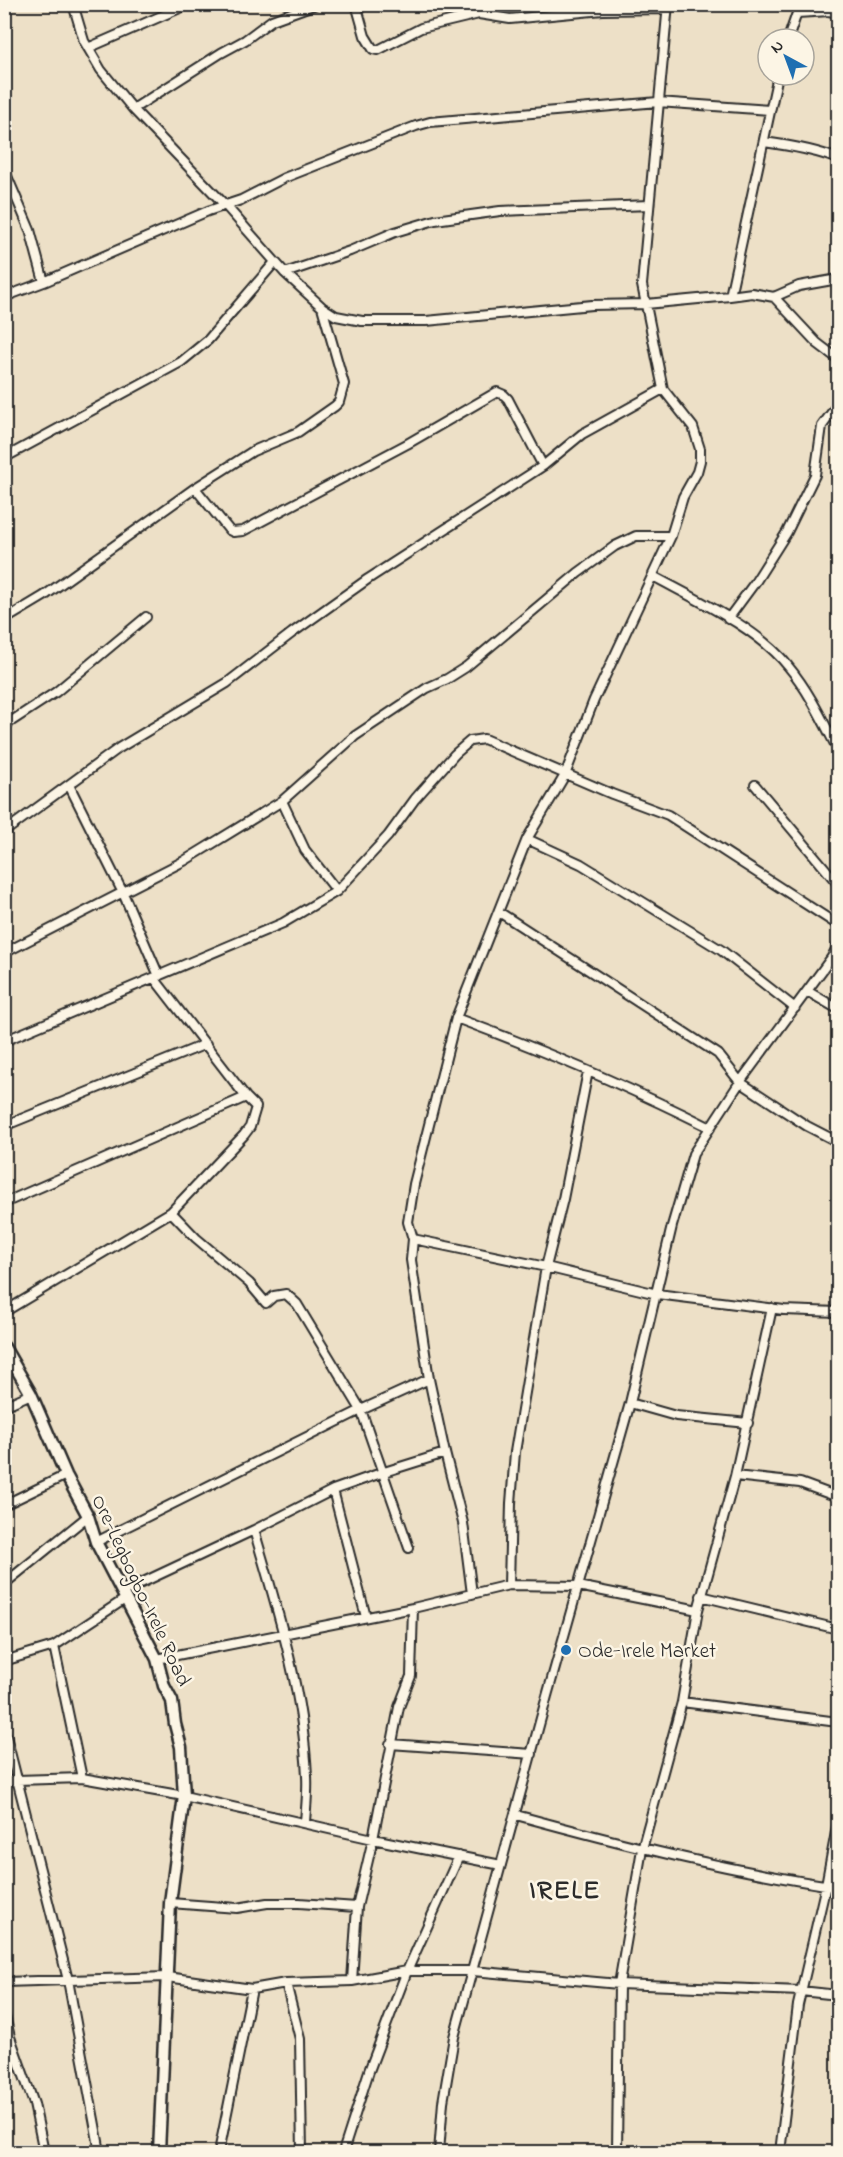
<svg xmlns="http://www.w3.org/2000/svg" width="843" height="2157" font-family="'Indie Flower',sans-serif">
<style>
.lines{fill:none;stroke-linecap:round;stroke-linejoin:round}
.street-casing{stroke:#2b2b2b;stroke-width:12}
.secondary-casing{stroke:#2b2b2b;stroke-width:15}
.street{stroke:#fcf5e5;stroke-width:8}
.secondary{stroke:#fcf5e5;stroke-width:10}
.poi-dot{fill:#1f6fb2;stroke:#fcf5e5;stroke-width:2}
.labels{text-anchor:middle;stroke-width:5;stroke-linejoin:round;paint-order:stroke}
.street-label{font-size:21px;fill:#2b2b2b;stroke:#fcf5e5}
.poi-label{font-size:21px;fill:#2b2b2b;stroke:#fcf5e5;text-anchor:start}
.district-label{font-size:27px;font-weight:bold;letter-spacing:1.5px;fill:#2b2b2b;stroke:#fcf5e5}
</style>
<rect width="100%" height="100%" fill="#ede0c7"/>
<filter id="ink" filterUnits="userSpaceOnUse"><feTurbulence type="fractalNoise" baseFrequency=".0167" numOctaves="2"/><feDisplacementMap in="SourceGraphic" scale="12" xChannelSelector="R" yChannelSelector="G"/><feConvolveMatrix kernelMatrix="1 2 1 2 8 2 1 2 1" color-interpolation-filters="sRGB"/></filter>
<g filter="url(#ink)">
<g class="lines">
<!-- street casing -->
<g class="street-casing">
<path id="street" d="M73 4 84 41 91 53 101 70 133 109 226 206 285 273 322 307 336 316 362 321H426L592 305 646 304 730 296 752 293 774 297 799 286 838 279
M356 4 365 36 373 49 378 50 421 28 479 14 510 19 603 10 667 9
M797 13 830 11 838 15
M788 39 797 13 798 4
M88 48 189 4
M133 109 221 53 245 40 272 20 316 4
M764 142C786 145 818 151 838 159
M4 169 30 230 44 282
M285 273 350 251 395 232 435 220 500 211 649 205
M730 296 778 75
M4 297 44 282 208 211 241 200 284 178 416 126 430 122 658 102 770 110
M774 297 817 343 838 359
M4 458 181 362 208 340 275 262
M195 488 229 530 233 532 243 531 407 444 497 392 504 395 508 399 543 466
M653 576C695 599 758 628 788 666 809 691 823 721 838 750
M728 619 756 581 787 532 815 475 822 426 838 404
M4 620 44 596 195 488 253 451 298 432 335 406 339 402 344 384 322 307
M4 726 56 692 146 617
M69 785 123 893 159 976
M755 785 838 884
M282 801 305 850 337 891
M4 832 119 748 227 683 292 633 368 579 543 466 582 434 663 389
M527 839 581 864 721 950 795 1008
M499 912 718 1054 740 1082 807 1126 838 1142
M4 953 184 861 282 801 355 736 427 688 447 679 466 667 578 573 615 546 636 536H671
M807 991 838 1009
M456 1018C542 1050 627 1086 709 1127
M4 1041 283 923 337 891 388 836 415 799 455 754 470 741 484 739 612 794 668 815 838 925
M4 1126 206 1044
M4 1203 246 1097
M171 1212 196 1238 249 1283 266 1303 274 1296 286 1294 297 1304 361 1410 409 1548
M413 1239 546 1267 657 1294 784 1310 838 1312
M4 1312 171 1212 244 1135 250 1127 256 1107 246 1097 154 978
M630 1403 676 1416 748 1423
M4 1406 31 1394
M735 1476 800 1483 838 1497
M333 1490 366 1617
M4 1505 66 1475
M254 1530C278 1611 303 1692 307 1776 308 1791 306 1807 305 1822
M96 1542 361 1410 429 1379
M4 1584 88 1516
M509 1585 511 1503 515 1452 546 1267 563 1199 588 1071
M122 1592 254 1530 333 1490 381 1473 445 1453
M472 1594 463 1523 445 1453 429 1379 411 1260 413 1239 408 1222 414 1184 456 1018 527 839 565 775 594 700 671 536 683 497 697 472 700 461V449L693 427 663 389 642 285 668 4
M701 1596 838 1629
M54 1646 82 1778
M157 1659 413 1608 509 1585 578 1586 698 1610
M4 1661 54 1646 125 1599
M682 1702 838 1722
M4 1728 68 1980 100 2152
M390 1744 532 1754
M4 1782 17 1780 82 1778 184 1796 373 1839 501 1865
M516 1815C622 1844 729 1871 838 1887
M170 1903 237 1908 267 1903H299L357 1907
M352 1981 357 1907 373 1839 399 1707 411 1676 413 1608
M4 1982 167 1977 252 1989 286 1983 352 1981 407 1971H473L619 1984 801 1991 838 1995
M286 1983 300 2039 302 2152
M4 2012 10 2037 34 2104 44 2152
M219 2152 252 1989
M343 2152 369 2071 407 1971 459 1856
M439 2152 443 2102 454 2037 547 1696 630 1403 672 1226 693 1154 740 1082 832 957 838 945
M617 2152 619 1984 642 1849 682 1702 698 1610 735 1476 772 1308
M780 2152 798 2005 826 1885 838 1821"/>
</g>
<!-- secondary casing -->
<g class="secondary-casing">
<path id="secondary" d="M4 1347 31 1394 66 1475 88 1516 96 1542 157 1659 164 1686 172 1701 175 1724 181 1747 184 1796 170 1903 159 2152"/>
</g>
<!-- street -->
<use href="#street" class="street"/>
<!-- secondary -->
<use href="#secondary" class="secondary"/>
</g>
</g>
<!-- markers -->
<circle class="poi-dot" cx="566" cy="1650" r="6"/>
<g class="labels">
<!-- street labels -->
<g class="street-label">
<text transform="translate(142 1590) rotate(65)" y="7">Ore-Legbogbo-Irele Road</text>
</g>
<!-- poi labels -->
<g class="poi-label">
<text x="578" y="1657">Ode-Irele Market</text>
</g>
<!-- district labels -->
<g class="district-label">
<text x="565" y="1898">IRELE</text>
</g>
</g>
<!-- margin -->
<rect width="843" height="2157" fill="none" stroke="#fcf5e5" stroke-width="24"/>
<rect x="12" y="12" width="819" height="2133" fill="none" stroke="#2b2b2b" stroke-width="2" filter="url(#ink)"/>
<!-- north arrow -->
<g transform="translate(786 57) rotate(319)"><circle r="28" fill="#fcf5e5" stroke="#a8a49b" stroke-width="1.5"/>
<path d="M0-4.5L10 22L0 15L-10 22Z" fill="#1f6fb2"/>
<text y="-9" font-size="16" font-weight="bold" text-anchor="middle" fill="#2b2b2b">N</text>
</g>
</svg>
